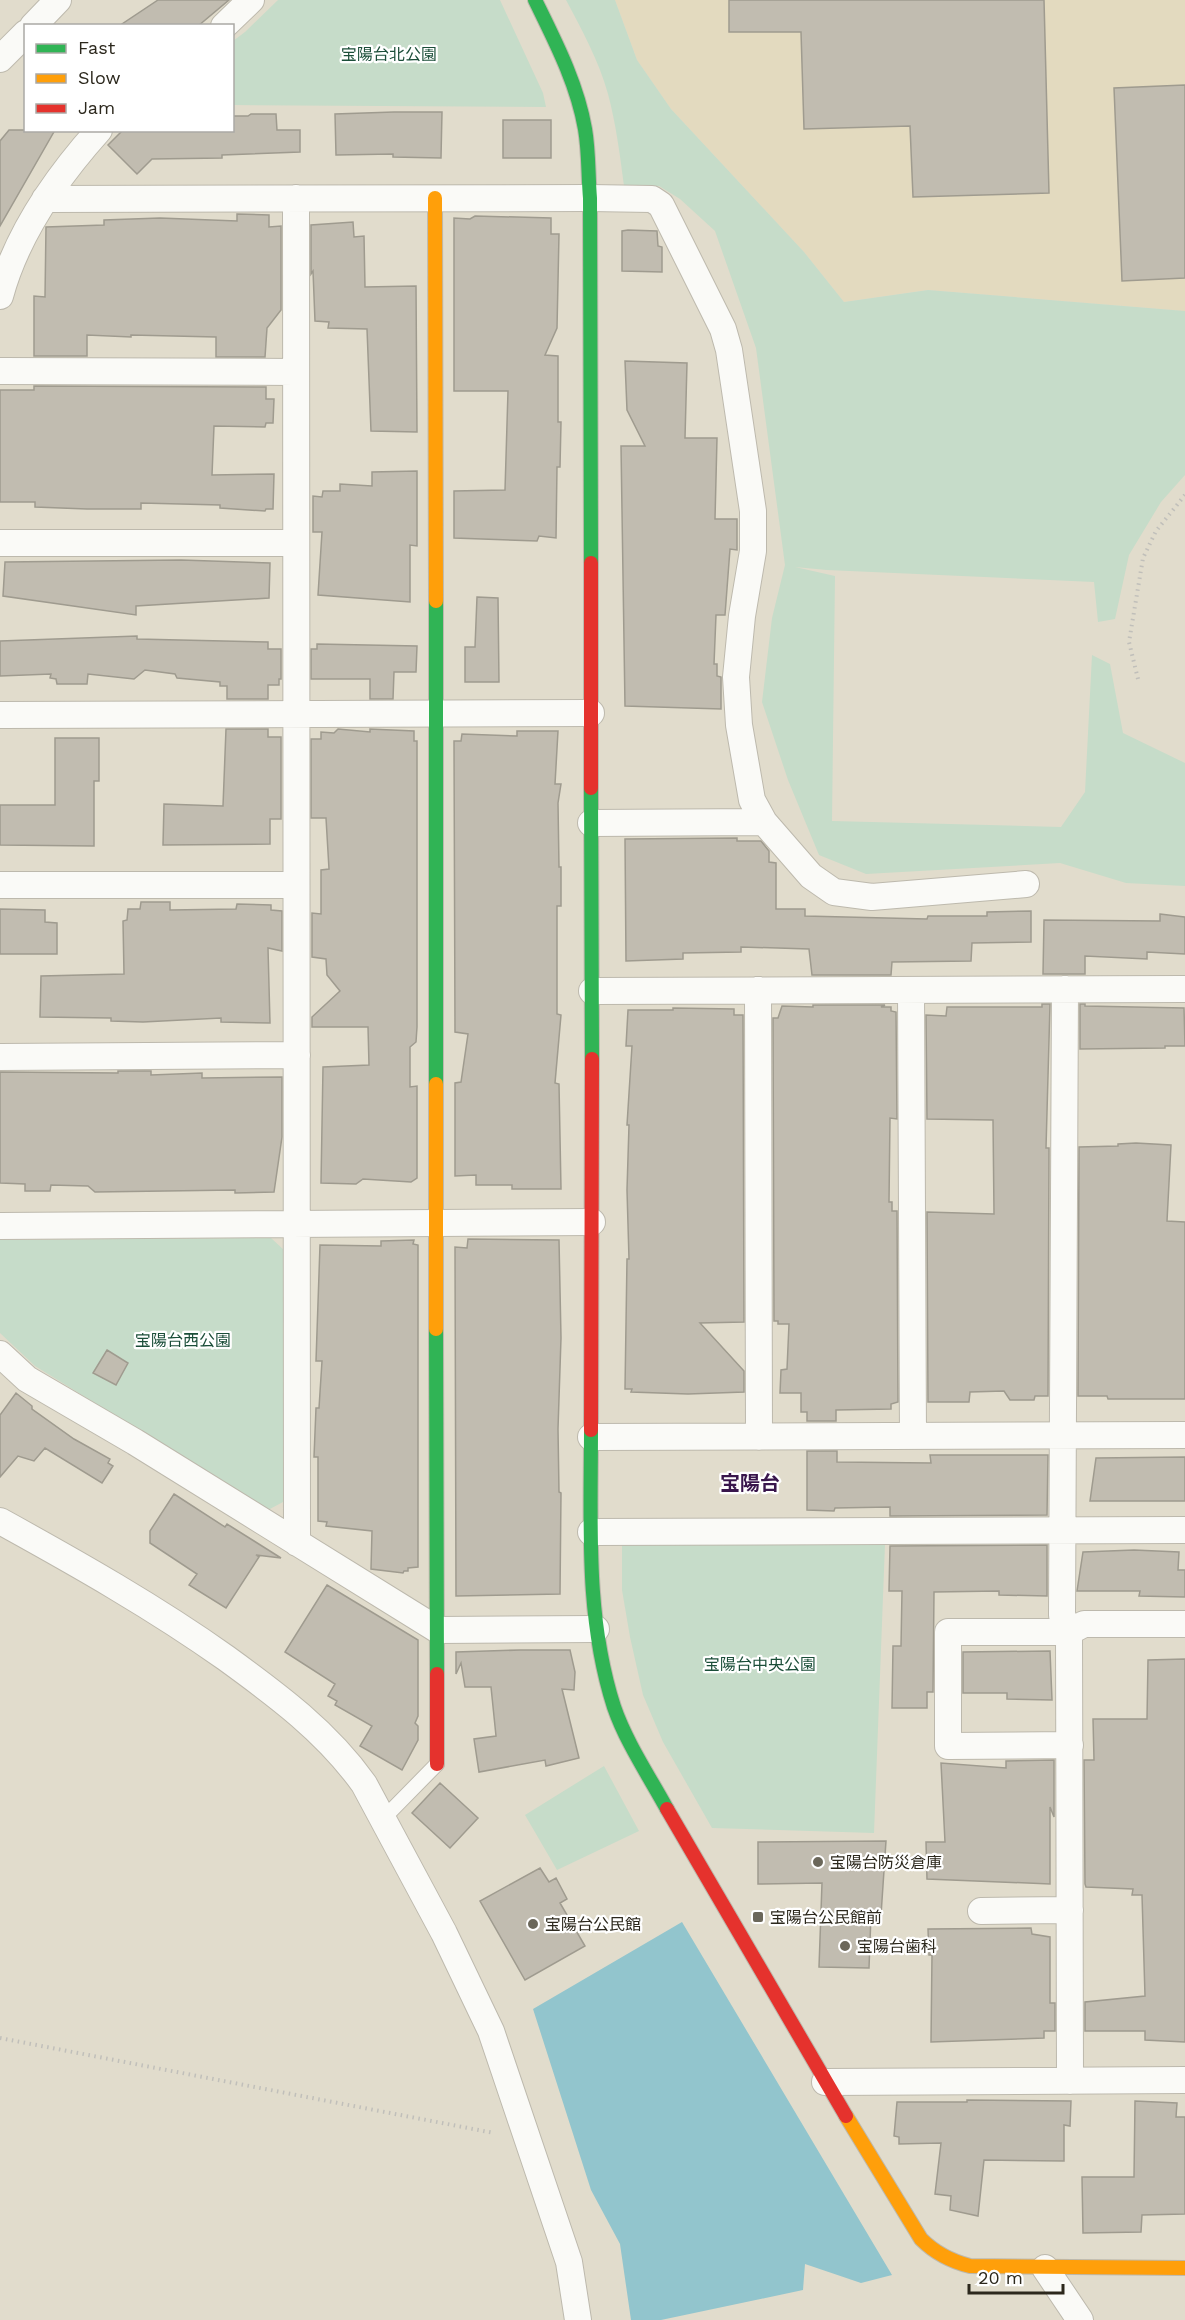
<svg xmlns="http://www.w3.org/2000/svg" width="1185" height="2320" font-family="'Work Sans','Noto Sans JP',sans-serif">
<style>
.built{fill:#e3dabf}
.green{fill:#c6dcc9}
.water{fill:#92c5cd}
.building{fill:#c1bcb0;stroke:#9f9b8f;stroke-width:1.5}
.lines{fill:none;stroke-linecap:round;stroke-linejoin:round}
.lane-casing{stroke:#bdb9ad;stroke-width:16}
.street-casing{stroke:#bdb9ad;stroke-width:28}
.fast-casing{stroke:#bdb9ad;stroke-width:16}
.slow-casing{stroke:#bdb9ad;stroke-width:16}
.jam-casing{stroke:#bdb9ad;stroke-width:16}
.path{stroke:#c0bfba;stroke-width:4;stroke-dasharray:1.5 4.5;stroke-linecap:butt}
.lane{stroke:#fafaf7;stroke-width:14}
.street{stroke:#fafaf7;stroke-width:26}
.fast{stroke:#30b455;stroke-width:14}
.slow{stroke:#ff9f0a;stroke-width:14}
.jam{stroke:#e5322d;stroke-width:14}
.poi-dot{fill:#6b675a;stroke:#fff;stroke-width:2}
.labels{text-anchor:middle;stroke-width:4.5;stroke-linejoin:round;paint-order:stroke}
.park-label{font-size:16px;fill:#1b4e39;stroke:#fff}
.poi-label{font-size:16px;fill:#2c281d;stroke:#fff;text-anchor:start}
.quarter-label{font-size:20px;font-weight:bold;fill:#39164c;stroke:#fff}
</style>
<rect width="100%" height="100%" fill="#e1dccc"/>
<!-- built -->
<path class="built" d="M615 0H1185V311L928 290 844 302 804 252 671 109 637 60Z"/>
<!-- green -->
<path class="green" d="M278 0H500L543 93 546 107 233 105V41L245 32Z
M566 0H615L637 60 671 109 804 252 844 302 928 290 1185 311V475L1161 502 1129 555 1115 619 1098 622 1094 582 827 570 795 567 835 576 832 821 1061 827 1085 792 1092 655 1110 664 1123 733 1185 763V886L1126 883 1060 863 866 874 819 855 788 780 762 702 772 618 785 565 756 348 715 231 680 199 659 186H624C620 155 616 124 608 94 599 61 582 30 566 0Z
M271 1238 284 1250 283 1502 268 1510 35 1366 0 1333V1240Z
M622 1544H885L874 1833 712 1828 663 1742 643 1695 630 1637 622 1590Z
M604 1766 639 1831 557 1870 525 1815Z"/>
<!-- water -->
<path class="water" d="M682 1922 892 2275 861 2283 805 2264 803 2290 661 2320H631L620 2244 591 2190 533 2009Z"/>
<!-- building -->
<path class="building" d="M158 0H229L198 26H119Z
M729 0H1044L1049 193 913 197 910 126 804 129 801 32H729Z
M1185 85V278L1122 281 1114 88Z
M394 112H442L441 158 393 157V154L336 155 335 114Z
M251 114H276L277 130H300V152L222 155V158L152 159 137 174 108 145 123 130H232V116H248Z
M503 120H551V158H503Z
M9 130H55L0 226V141Z
M237 214 269 215V227L281 226V310L267 328 265 357H216V337L131 335V337L87 335V356H34V296L45 297 46 227 104 225V220L160 218 237 221Z
M475 216 551 218V234H559L557 328 545 355 558 356V422H561L560 467H557L556 538 539 536 537 541 454 538V491L505 490 508 391H454V218L470 219Z
M353 222 354 237 364 236 365 287 416 286 417 432 371 431 367 329 328 328 329 322 315 321 313 271 311 274V225Z
M628 230 657 231 658 246 662 247V272L622 271V231Z
M625 361 687 363 685 438H717L715 519H737V550L730 549 725 615H716L714 664H717V676L721 677V709L625 706 621 446H645L627 410Z
M34 386 266 387V399H274L273 423H266L265 427 214 426 212 475 274 474 273 509H266L265 511 220 508V505L141 503V509H87L35 507V502H0V390H34Z
M417 471V546L410 545V602L318 595 322 532H313V496L322 497 323 491H340V484L372 486V472Z
M181 560 270 563 269 598 136 606V615L3 596 5 562Z
M477 597 498 598 499 682H465V647H475Z
M137 636V639L268 642V649H281V679H279V685H268V699H227V686H220V682L177 678 175 674 145 670 134 679 88 674 87 684H57L56 679 50 678 51 674 0 676V641Z
M317 644 417 646 416 672H394L393 699H370V679H311V649H317Z
M226 729H268V737H281V819H270V844L163 845 164 804 223 806Z
M338 729 370 732V729L414 731V741H417V1027L416 1042 410 1047V1087L417 1086V1178L411 1182 363 1179 356 1184 321 1183 323 1067 369 1065 368 1027H312V1017L340 991 327 975 326 959 312 957V913L321 914V870L329 869 326 818H311V739H321V732L334 733Z
M517 731H558L555 784H561L558 803 559 867H561V906H557V1014L561 1015 555 1083 559 1084 561 1189H512V1185H476V1175L455 1176V1083L461 1082 468 1034 455 1032 454 741H461L462 734 517 736Z
M55 738H99V781H94V846L0 845V805H55Z
M737 838V841H761L769 851V862L776 863V909H805V916L927 919 928 916H987V912L1031 911V942L972 943 971 961 892 962 891 975H812L809 949 741 947V952L683 953V959L626 961 625 839Z
M141 902H170V910L236 909 237 904 271 905V910L282 911V951L268 948 270 1023 221 1022V1018L143 1022 111 1021V1018L40 1017 41 976 124 974 123 921 127 920 128 909H140Z
M0 909 45 910V922L57 923V954H0Z
M1160 914 1185 917V954L1147 952V959L1085 956V974H1043L1044 920 1160 921Z
M1042 1004H1050L1046 1148H1049L1048 1396H1035L1034 1400H1010L1004 1391 970 1392 969 1402H928L927 1212 994 1214 993 1120 927 1119 926 1015 946 1016 947 1007H1042Z
M1080 1004H1085V1006L1184 1008 1185 1046H1165V1048L1080 1049Z
M813 1005H885L881 1007H891V1011L896 1012 897 1119 890 1118 889 1202H892V1211H897L898 1402 891 1404V1409L836 1410V1421H807V1412H801V1393H780L781 1370 787 1369 789 1324H778V1321H774L773 1018H778L782 1006 813 1007Z
M673 1008 734 1009V1015H743L744 1322 700 1323 744 1371V1392L688 1394 631 1392 632 1389H625L627 1259H629L627 1190 629 1125H627L632 1046H626L628 1010H673Z
M118 1071H151V1075L202 1073V1078L282 1077V1137L274 1192 235 1193V1190L95 1192 88 1186 51 1185 50 1191H25V1184L0 1183V1072L118 1073Z
M1136 1143 1171 1145 1167 1221 1185 1222V1399H1108L1107 1396H1078L1079 1147 1118 1146V1144Z
M468 1239 559 1240 561 1338 558 1429 559 1492 561 1493 560 1594 456 1596 455 1247 467 1248Z
M414 1240 413 1244 418 1245V1567L408 1568V1571H404L403 1573 371 1569 372 1531 326 1526 327 1522 318 1521V1457H314L316 1408H319L322 1361H316L320 1245 381 1246V1241Z
M107 1350 128 1363 116 1385 93 1373Z
M16 1393 32 1406V1409L74 1439 110 1459 108 1463 113 1466 102 1483 45 1448 34 1461 18 1456 0 1477V1415Z
M807 1451H837V1462L931 1463 930 1455H1048L1047 1515 890 1516V1507L835 1508 834 1511 807 1510Z
M1185 1457V1501H1090L1096 1458Z
M174 1494 225 1527 227 1524 281 1558 256 1555 259 1557 226 1608 189 1585 197 1574 150 1543V1531Z
M1047 1545V1596L999 1595V1591L934 1592 933 1692H927V1708H892L893 1646H901L902 1591H889L890 1546Z
M1134 1550 1179 1552 1178 1570H1185V1597L1139 1596 1140 1591H1077L1083 1552Z
M327 1585 418 1640V1716L415 1723 418 1726V1740L402 1770 360 1746 372 1726 335 1705 337 1701 328 1696 335 1684 285 1652Z
M520 1650H570L575 1672 574 1690 562 1689 579 1758 546 1766 545 1760 479 1772 474 1739 496 1736 491 1687H465L461 1663 456 1674V1652Z
M1050 1651 1052 1700 1007 1699V1693H963V1652Z
M1185 1659V2042L1145 2040V2031H1085V2002L1145 1996 1142 1895H1132L1133 1889 1086 1887 1085 1884 1084 1760H1094L1093 1719H1147L1148 1660Z
M1054 1760V1817L1050 1807V1884L927 1879 926 1842H945L941 1763 1006 1768V1761Z
M440 1783 478 1818 450 1848 412 1813Z
M886 1841 881 1915H871L869 1968 819 1967 822 1883 758 1884V1842Z
M540 1868 549 1882 556 1878 567 1899 560 1903 585 1946 525 1980 480 1901Z
M1031 1928 1032 1934 1050 1937V2003H1055V2031H1044V2038L931 2042 932 1955H929L928 1929Z
M967 2100 1071 2101 1070 2126 1064 2125V2161L984 2160 978 2216 950 2210 951 2196 935 2194 941 2143 899 2144V2137L894 2136 897 2102H967Z
M1135 2101 1177 2103 1176 2117H1185V2214L1142 2215 1141 2232 1083 2233 1082 2177H1134Z"/>
<g class="lines">
<!-- lane casing -->
<g class="lane-casing">
<path id="lane" d="M382 1820 437 1764"/>
</g>
<!-- street casing -->
<g class="street-casing">
<path id="street" d="M33 26 58 0
M224 26 251 0
M0 59 26 33
M296 198 297 1543
M45 199 590 198 652 199 661 205 723 329 729 350 753 511V551L742 616 736 677 739 725 752 800 764 822 811 876 834 892 872 897 1026 884
M0 296C17 233 56 178 99 130
M0 371 296 372
M0 543H296
M0 715 591 713
M591 823 764 822
M0 885H296
M1065 989 1062 1615 1069 1632 1070 2081
M758 990 759 1437
M911 990 913 1436
M592 991 1185 989
M0 1057 297 1055
M0 1226 592 1222
M0 1354 27 1379 135 1442 438 1630 596 1629
M591 1437 1185 1435
M0 1521C78 1564 154 1607 226 1658 277 1695 327 1732 364 1784L444 1933 491 2031 569 2262 578 2320
M591 1532 1185 1530
M1070 1745 948 1746V1632H1069L1084 1624H1185
M981 1911 1070 1910
M825 2082 1185 2080
M1045 2268 1080 2320"/>
</g>
<!-- fast casing -->
<g class="fast-casing">
<path id="fast" d="M535 0C555 41 577 83 585 129 589 152 588 175 590 198L591 563
M436 601V1084
M591 788 592 1059
M436 1329 437 1674
M591 1430C591 1523 585 1617 614 1707 626 1742 649 1776 667 1809"/>
</g>
<!-- slow casing -->
<g class="slow-casing">
<path id="slow" d="M435 198 436 601
M436 1084V1329
M846 2116 921 2239C935 2253 950 2261 970 2266L1185 2268"/>
</g>
<!-- jam casing -->
<g class="jam-casing">
<path id="jam" d="M591 563V788
M591 1430 592 1059
M437 1674V1764
M667 1809 846 2116"/>
</g>
<!-- path -->
<path class="path" d="M1138 679 1129 642 1143 558 1156 531 1185 495
M0 2038 494 2133"/>
<!-- lane -->
<use href="#lane" class="lane"/>
<!-- street -->
<use href="#street" class="street"/>
<!-- fast -->
<use href="#fast" class="fast"/>
<!-- slow -->
<use href="#slow" class="slow"/>
<!-- jam -->
<use href="#jam" class="jam"/>
</g>
<!-- markers -->
<g class="poi-dot">
<circle cx="818" cy="1862" r="6"/>
<rect x="752" y="1911" width="12" height="12" rx="3"/>
<circle cx="533" cy="1924" r="6"/>
<circle cx="845" cy="1946" r="6"/>
</g>
<g class="labels">
<!-- park labels -->
<g class="park-label">
<text x="389" y="60">宝陽台北公園</text>
<text x="183" y="1346">宝陽台西公園</text>
<text x="760" y="1670">宝陽台中央公園</text>
</g>
<!-- poi labels -->
<g class="poi-label">
<text x="830" y="1868">宝陽台防災倉庫</text>
<text x="770" y="1923">宝陽台公民館前</text>
<text x="545" y="1930">宝陽台公民館</text>
<text x="857" y="1952">宝陽台歯科</text>
</g>
<!-- quarter labels -->
<g class="quarter-label">
<text x="750" y="1490">宝陽台</text>
</g>
</g>
<!-- legend -->
<rect x="24" y="24" width="210" height="108" fill="#ffffff" stroke="#aba9a5" stroke-width="1.5"/>
<rect x="36" y="44" width="30" height="9" fill="#30b455" stroke="#aba9a5" stroke-width="1.5"/>
<text x="78" y="54" font-size="18" fill="#2c281d">Fast</text>
<rect x="36" y="74" width="30" height="9" fill="#ff9f0a" stroke="#aba9a5" stroke-width="1.5"/>
<text x="78" y="84" font-size="18" fill="#2c281d">Slow</text>
<rect x="36" y="104" width="30" height="9" fill="#e5322d" stroke="#aba9a5" stroke-width="1.5"/>
<text x="78" y="114" font-size="18" fill="#2c281d">Jam</text>
<!-- scale -->
<path d="M969 2284v9h94v-9" fill="none" stroke="#2c281d" stroke-width="3"/>
<text x="978" y="2284" font-size="18" fill="#2c281d" stroke="#ffffff" stroke-width="4.5" paint-order="stroke">20 m</text>
</svg>
